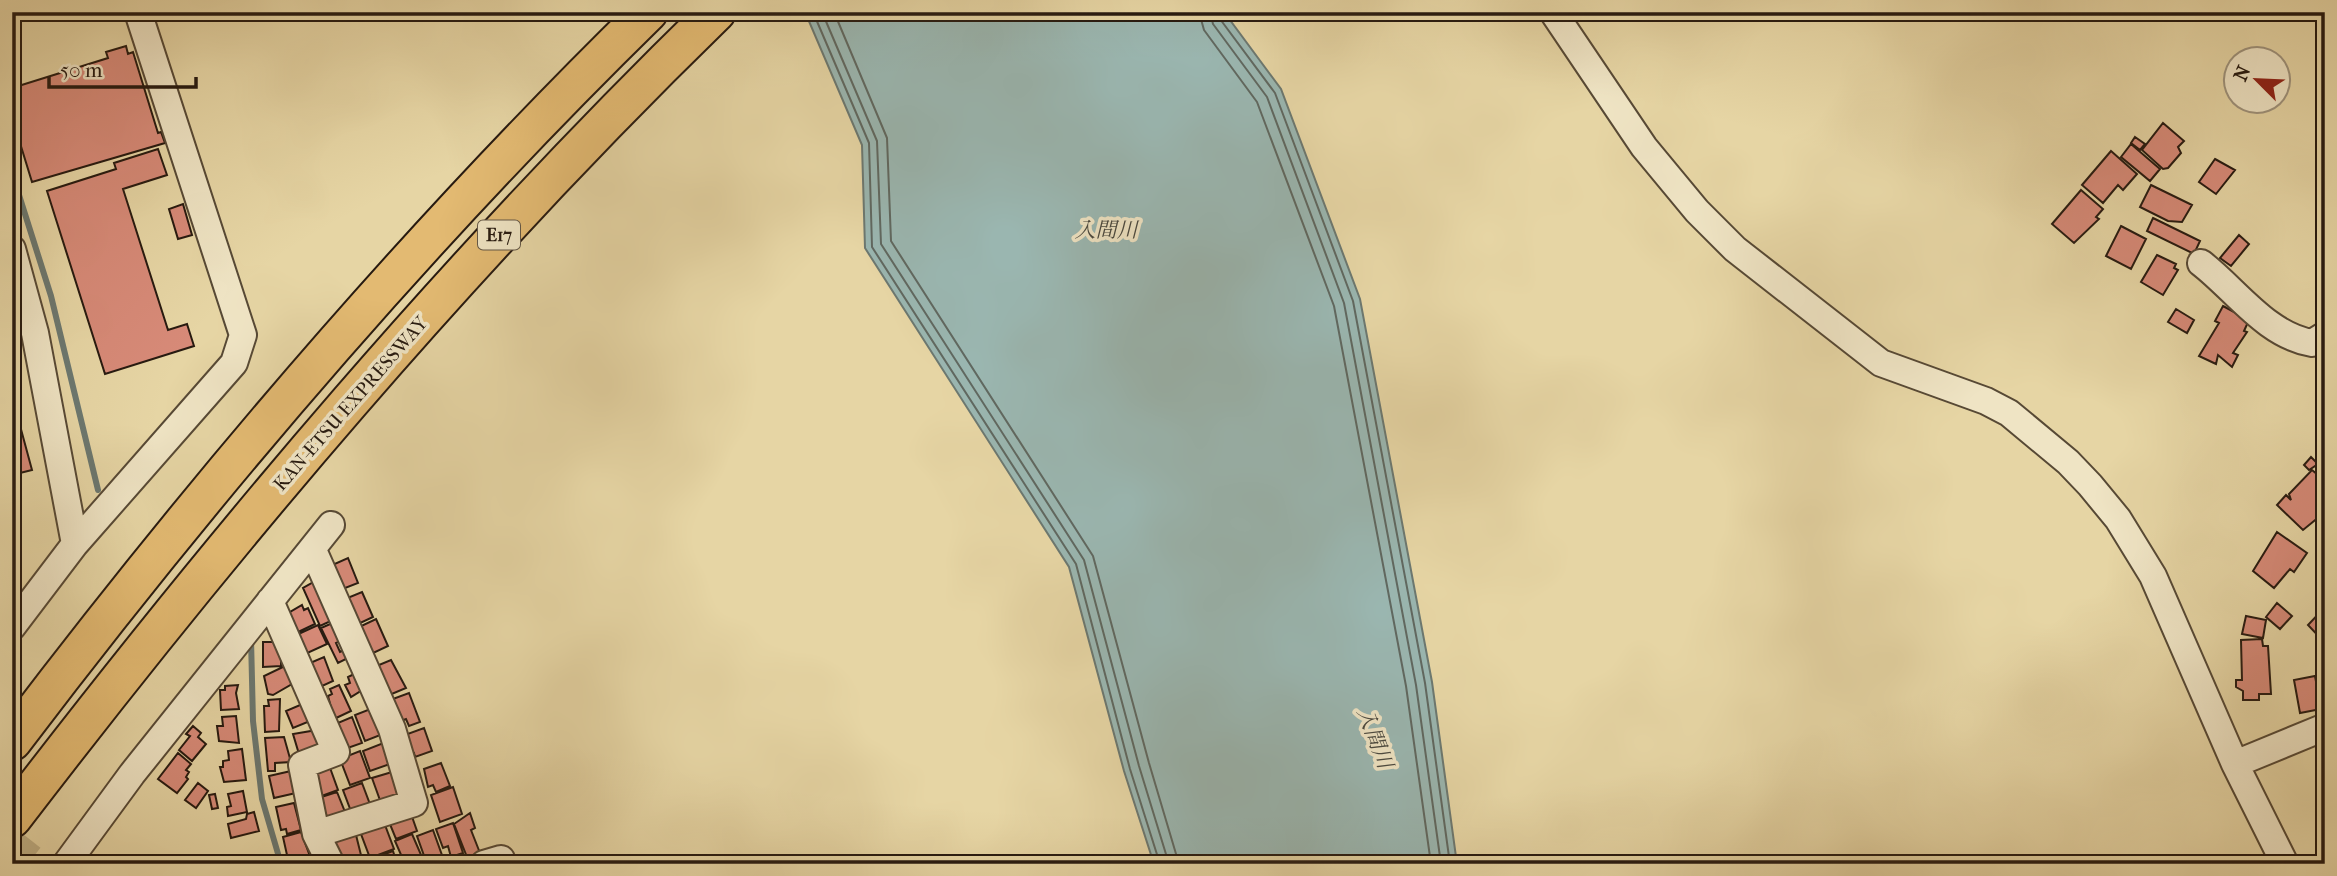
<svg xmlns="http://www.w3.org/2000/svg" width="2337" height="876" font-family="'IM FELL French Canon','Noto Serif JP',serif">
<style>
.water{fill:#9ab6b0;stroke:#6c7870;stroke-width:2}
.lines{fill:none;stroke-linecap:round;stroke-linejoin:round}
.shore{stroke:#606860;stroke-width:2}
.stream{stroke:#6c7870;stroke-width:6}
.building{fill:#d78a78;stroke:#271a10;stroke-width:2}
.minor-tunnel{stroke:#c0b086;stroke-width:26;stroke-dasharray:26 13;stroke-linecap:butt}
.minor-casing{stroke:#574935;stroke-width:30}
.highway-casing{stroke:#271a10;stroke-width:42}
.minor{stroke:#efe4c4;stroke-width:26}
.highway{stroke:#e3ba72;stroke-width:38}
.labels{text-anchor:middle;stroke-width:7;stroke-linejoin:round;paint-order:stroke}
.shield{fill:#efe4c4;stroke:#635746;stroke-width:2}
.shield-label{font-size:18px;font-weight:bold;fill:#271a10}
.street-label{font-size:19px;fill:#271a10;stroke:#efe4c4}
.water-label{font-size:21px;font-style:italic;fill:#4a4940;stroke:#efe4c4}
</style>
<rect width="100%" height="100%" fill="#e6d5a4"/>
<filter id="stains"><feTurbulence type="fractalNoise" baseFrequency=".00286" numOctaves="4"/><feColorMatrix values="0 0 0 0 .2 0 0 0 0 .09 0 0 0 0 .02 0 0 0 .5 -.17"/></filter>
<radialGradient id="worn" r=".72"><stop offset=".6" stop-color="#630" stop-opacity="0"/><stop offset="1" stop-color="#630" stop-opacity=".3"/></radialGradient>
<!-- water -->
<path class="water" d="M805 12H1224L1281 89 1360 299 1432 682 1457 864H1154L1124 771 1069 567 865 248 862 145Z"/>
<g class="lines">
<!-- shore -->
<path class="shore" d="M813 12 869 143 872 247 1076 564 1130 769 1160 864
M822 12 877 141 881 244 1084 560 1139 766 1169 864
M834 12 887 138 891 241 1093 556 1149 763 1179 864
M1199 12 1204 30 1257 102 1334 306 1406 686 1431 864
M1210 12 1213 24 1267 97 1344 303 1416 685 1441 864
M1219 12 1220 19 1275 93 1353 301 1425 683 1450 864"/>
<!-- stream -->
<path class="stream" d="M12 173 51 296 98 490
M251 639 253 721 262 799 281 864"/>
</g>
<!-- building -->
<path class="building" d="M126 46 128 54 133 52 158 133 161 132 165 143 32 182 12 117V88L108 58 106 52Z
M2163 123 2184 141 2178 147 2181 153 2168 168 2163 169 2142 150Z
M2135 137 2145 144 2140 150 2131 143Z
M2131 144 2160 169 2150 181 2121 157Z
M158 149 167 175 123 189 168 330 187 324 194 346 105 374 47 191 116 169 114 163Z
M2111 151 2137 174 2123 190 2118 185 2103 203 2082 185Z
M2215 159 2235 170 2216 194 2199 182Z
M2151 185 2192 205 2182 222 2168 221 2140 207Z
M2081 190 2103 209 2096 217 2099 219 2074 243 2052 224Z
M183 204 192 235 178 239 169 209Z
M2153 218 2200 241 2194 254 2147 231Z
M2121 226 2146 239 2131 269 2106 256Z
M2239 235 2249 244 2231 266 2220 258Z
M2157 255 2176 264 2174 268 2178 270 2163 295 2141 282Z
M2223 306 2249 320 2244 331 2247 332 2233 353 2238 355 2232 367 2218 355 2216 364 2199 356 2219 323 2215 321Z
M2176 309 2194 320 2187 333 2168 322Z
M12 396 32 470 12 475Z
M2311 457 2318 464 2309 470 2304 465Z
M2312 470 2325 481V512L2303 530 2277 505 2286 495 2291 500 2289 494Z
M2277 532 2307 553 2294 572 2290 569 2274 588 2253 571Z
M348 558 358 583 340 590 330 566Z
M319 579 333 620 320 626 303 588Z
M362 592 373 617 356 625 345 599Z
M2277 603 2292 616 2280 629 2266 617Z
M302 605 304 610 308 608 315 624 294 634 285 615Z
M2325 607V643L2308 625Z
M2246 616 2266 620 2263 638 2242 634Z
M376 619 388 646 369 655 357 628Z
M337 621 345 639 336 643 340 652 349 648 352 656 338 663 321 628Z
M318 625 327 644 303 655 294 636Z
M2262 639 2263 646H2268L2271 694H2259V700H2243V691L2236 687V680H2242L2241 640Z
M263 642H281V666L263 667Z
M324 657 333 681 320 687 310 663Z
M391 660 406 688 387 696 374 667Z
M287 665 292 684 273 695 268 694 264 676Z
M354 674 367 687 351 697 345 685 350 683 348 677Z
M2315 676 2321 709 2300 713 2294 680Z
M238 685 236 693 239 709 221 710 220 690H225V686Z
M339 685 351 711 334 719 328 696 332 694 330 689Z
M409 693 420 722 409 726 406 719 401 721 390 700Z
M280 699 279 731 265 732 264 706H269L268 700Z
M307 702 315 719 293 728 286 711Z
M373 708 383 734 365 741 355 715Z
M236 716 239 743 219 741 217 726H223L222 717Z
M352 717 362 743 342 750 333 725Z
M193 726 201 733 198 737 206 744 192 761 179 750 190 736 186 734Z
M424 728 432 751 415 757 414 753 409 755 402 736Z
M317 730 320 750 299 754 293 734Z
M284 737 291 762 275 763V771H268L265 738Z
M386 742 393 763 370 771 363 751Z
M242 749 246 780 224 782 220 767H223V761L229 760 228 751Z
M360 751 370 778 350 785 340 759Z
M178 753 191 764 186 770 189 772 186 777 188 779 177 793 158 779Z
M441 763 450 786 436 792 433 785 428 787 424 769Z
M329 765 338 790 319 797 310 772Z
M291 771 296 793 274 798 269 776Z
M392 772 400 796 381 803 372 778Z
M198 783 208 791 196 808 185 800Z
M362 783 371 807 352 814 343 790Z
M453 787 462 814 440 822 431 795Z
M243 791 247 812 228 816 227 807 231 806 228 794Z
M337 792 345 812 326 821 315 799Z
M215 794 218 808 212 809 209 795Z
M294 803 301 830 287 834 286 829 281 830 276 807Z
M410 811 417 831 396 839 387 817Z
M254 812 259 831 231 838 228 824 246 819 247 814Z
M470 813 475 828 471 830 480 853 467 857 454 824Z
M453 823 463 853 451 857 448 846 443 848 436 829Z
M385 825 394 849 370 858 361 834Z
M433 830 443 858 427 864 417 836Z
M301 832 311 859 289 864 283 837Z
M412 834 425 864H405L395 841Z
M356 835 361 855 343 861 332 840Z
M393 851 397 864H376L374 858Z"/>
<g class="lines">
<!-- minor-tunnel -->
<path class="minor-tunnel" d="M12 842 40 864"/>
<!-- minor casing -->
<g class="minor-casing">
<path id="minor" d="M1553 12 1644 147 1697 211 1735 249 1881 363 1986 401 2009 413 2068 462 2090 485 2118 519 2153 576 2235 764 2285 864
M12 249 35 333 75 544
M2201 263C2236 290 2266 335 2312 343L2325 335
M313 550 392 729 414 803 316 834
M270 601 336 752 302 765 316 834 331 864
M12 627 75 544 234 363 243 335 138 12
M2235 764 2325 727
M66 864 132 774 331 525
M484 864 501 859"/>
</g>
<!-- highway casing -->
<g class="highway-casing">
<path id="highway" d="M12 741C207 484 417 238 648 12
M12 818C229 535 460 261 716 12"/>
</g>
<!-- minor -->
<use href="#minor" class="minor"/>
<!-- highway -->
<use href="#highway" class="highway"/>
</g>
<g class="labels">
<!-- shield labels -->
<rect class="shield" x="478" y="220.5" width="42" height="29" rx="5"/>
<g class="shield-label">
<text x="499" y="241">E17</text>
</g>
<!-- street labels -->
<g class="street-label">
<text transform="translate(350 403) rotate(-49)" y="7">KAN-ETSU EXPRESSWAY</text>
</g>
<!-- water labels -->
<g class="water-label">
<text x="1106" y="237">入間川</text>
<text transform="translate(1375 738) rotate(69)" y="7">入間川</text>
</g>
</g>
<!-- margin -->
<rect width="2337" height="876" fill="none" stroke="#e6d5a4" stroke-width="42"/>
<rect x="14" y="14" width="2309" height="848" fill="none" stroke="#271a10" stroke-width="3.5"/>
<rect x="21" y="21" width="2295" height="834" fill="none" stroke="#271a10" stroke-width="2"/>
<!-- north arrow -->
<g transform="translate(2257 80) rotate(294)"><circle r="33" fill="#efe4c4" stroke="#9f937c" stroke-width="2"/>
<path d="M0-5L12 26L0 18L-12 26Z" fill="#8f2418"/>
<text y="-10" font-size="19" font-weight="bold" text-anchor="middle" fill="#271a10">N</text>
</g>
<!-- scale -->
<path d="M49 77v10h147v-10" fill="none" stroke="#271a10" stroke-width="3.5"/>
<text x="60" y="77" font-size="21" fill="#271a10" stroke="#efe4c4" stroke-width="5" paint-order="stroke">50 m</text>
<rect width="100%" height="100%" filter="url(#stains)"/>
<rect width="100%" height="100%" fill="url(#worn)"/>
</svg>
